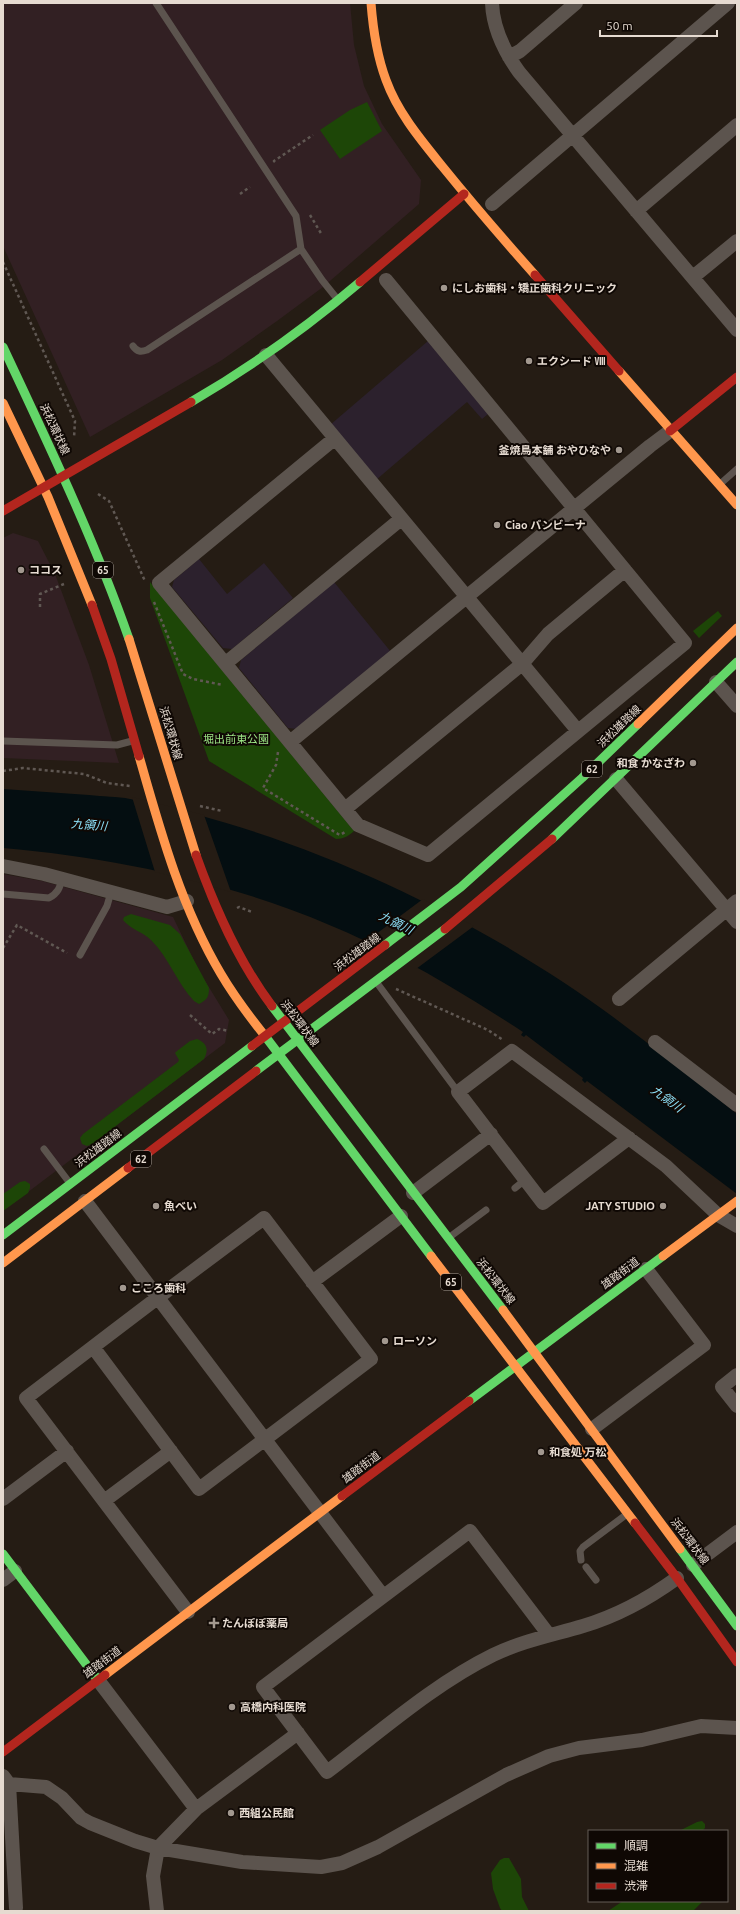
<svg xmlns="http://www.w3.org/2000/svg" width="740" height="1914" font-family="Ubuntu,'Noto Sans JP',sans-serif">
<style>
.commercial{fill:#322023}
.industrial{fill:#2c212d}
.green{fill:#1d4607}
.water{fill:#040e11}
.pier{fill:#251c14}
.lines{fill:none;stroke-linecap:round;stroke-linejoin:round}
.path{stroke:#605853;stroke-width:2.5;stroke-dasharray:3 3;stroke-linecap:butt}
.lane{stroke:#5c544e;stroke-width:7}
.street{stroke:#5c544e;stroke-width:14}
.fast{stroke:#63d668;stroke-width:9}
.slow{stroke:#ff974d;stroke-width:9}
.jam{stroke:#b3261e;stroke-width:9}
.poi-dot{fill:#a2988f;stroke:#0f0804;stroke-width:1.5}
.labels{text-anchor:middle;stroke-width:4;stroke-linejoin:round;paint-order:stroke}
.shield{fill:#0f0804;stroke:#a69c94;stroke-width:1}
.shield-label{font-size:10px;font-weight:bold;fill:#e6dbd1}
.poi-label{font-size:11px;font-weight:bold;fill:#e6dbd1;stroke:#0f0804;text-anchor:start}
.street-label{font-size:11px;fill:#e6dbd1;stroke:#0f0804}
.park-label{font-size:11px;fill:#9ce585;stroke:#0f0804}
.water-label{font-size:12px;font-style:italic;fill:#8ce0f8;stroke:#0f0804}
</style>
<rect width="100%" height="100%" fill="#251c14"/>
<!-- commercial -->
<path class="commercial" d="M3 3H350L354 45 364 86 382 124 421 180 419 204 323 287 277 321 222 360 90 437 3 246Z
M13 533 38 541 55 574 89 665 119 763 3 758V538Z
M3 874 42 881 173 917 199 971 229 1020 225 1043 3 1211Z"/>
<!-- industrial -->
<path class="industrial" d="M428 341 488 414 482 419 467 402 376 480 330 425Z
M199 559 227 594 264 563 293 598 232 649 223 648 172 587 174 580Z
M334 582 391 652 297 729 288 728 239 668 241 660Z"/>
<!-- green -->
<path class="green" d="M367 102 382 131 340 159 320 130 350 110Z
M150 582 354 831C349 836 343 839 336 839L209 761 150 598Z
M718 611 722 616 699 638 693 631Z
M131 914 170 925 180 934 209 988C209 997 207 1000 199 1004L194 1001C177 983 169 958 151 940 143 932 130 929 123 920L124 917Z
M197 1039C207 1043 209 1050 204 1059L92 1144 87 1146 82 1144 80 1138 83 1134 178 1062 179 1060 175 1053 177 1051 190 1041Z
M25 1181 30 1184V1188L28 1193 3 1211V1194L20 1182Z
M702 1821 705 1824V1828L702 1831H679L697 1822Z
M504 1858H509L521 1879 522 1897 529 1911H502L500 1908 493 1889 491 1873 500 1860Z
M623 1901H703L693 1911H608Z"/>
<!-- water -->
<path class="water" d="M3 789C32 791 60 793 89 795 103 797 117 796 130 799 282 829 434 897 563 982 624 1022 680 1069 737 1114V1194L587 1081 585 1083 582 1080 583 1078 526 1035 524 1037 521 1035 523 1032C483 1006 443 981 401 959 278 893 141 860 3 848Z"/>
<!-- pier -->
<path class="pier" d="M132 797 204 815 231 892 197 882 155 872Z
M423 899 474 926 416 969 364 943Z"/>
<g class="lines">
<!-- path -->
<path class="path" d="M275 162 274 161 313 135
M240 194 250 187
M310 215 322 235
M3 262 75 421 74 438
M98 494 109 501 145 581
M154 602 183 674 193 679 223 685
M40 607V594L64 584
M278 752 276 765 263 788 338 834 340 835 345 832
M3 771 23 768 84 774 107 783 130 786
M200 806 222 811
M237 908 239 907 252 912
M3 948 17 925 67 953
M396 989 488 1030 503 1040
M190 1015 212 1034 219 1029 229 1031"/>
<!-- lane -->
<path class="lane" d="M156 3 296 216 301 249 322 280 338 300
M133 346C137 352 141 352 147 350L301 249
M719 485 737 469
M3 741 117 745 132 741
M3 894 49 898C58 893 60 888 62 878
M80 955 107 906 111 892
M377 983 458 1092
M44 1149 69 1182
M515 1188 525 1180
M451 1236 486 1210
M581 1560 580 1551 583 1547 627 1514
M586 1567 596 1580"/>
<!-- street -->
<path class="street" d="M492 3C493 28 504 51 519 72L737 330
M509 57 520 51 576 3
M492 204 728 3
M636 211 737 125
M693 277 737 241
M266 355 578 731
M334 439 159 583 358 825 428 855 685 643 386 280
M226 663 401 519
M716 682 737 706
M290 742 650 446 670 431
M616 779 737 922
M345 809 522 664 548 634 625 570
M3 866 44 874 167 907 187 901
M619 999 737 901
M655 1042 737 1105
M629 1138 543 1203 458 1092 512 1051 666 1166 718 1215 737 1226
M413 1193 491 1134
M85 1201 383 1596
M312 1282 401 1216
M93 1347 199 1489 371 1359 264 1218C184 1277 105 1338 26 1398L188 1612
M737 1375 722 1387 737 1406
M592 1429 704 1345 646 1269
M3 1499 67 1451
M104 1501 171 1451
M693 1565 737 1532
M3 1580 15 1571
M549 1635 470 1531 263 1687 327 1772C380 1732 434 1684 493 1655 522 1641 553 1635 583 1626 617 1616 648 1599 677 1578
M98 1680 196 1809
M3 1776 9 1784 46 1787 62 1798 81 1818 90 1823 135 1841 158 1848 242 1862 321 1867 342 1863 378 1847 506 1775 549 1756 579 1748 642 1740 701 1726 737 1728
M9 1784 16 1908
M157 1911 153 1876 158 1848 196 1809 298 1733"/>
<!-- fast -->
<path class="fast" d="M3 347C48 443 94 539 129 639
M191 402C251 367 307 327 360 282
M552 839 737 662
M385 945 461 887 582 778 638 724
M272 1006 503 1310
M265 1036 431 1256
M256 1071 445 929
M3 1235 252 1046
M469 1401 663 1256
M680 1549 737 1626
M3 1554 98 1680"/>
<!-- slow -->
<path class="slow" d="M371 3C373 29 377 56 386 80 398 113 421 140 442 166 472 203 503 239 535 275
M619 371 737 505
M3 403 48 497 92 605
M129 639 196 855
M638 724 737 628
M139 756C160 830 181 907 221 974 234 996 249 1016 265 1036
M431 1256 635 1523
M663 1256 737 1201
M3 1263 128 1168
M503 1310 680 1549
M105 1675 342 1496"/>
<!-- jam -->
<path class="jam" d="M535 275 619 371
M360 282 464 194
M670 431 737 377
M3 511 191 402
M92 605 111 659 139 756
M196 855C215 908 238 961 272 1006
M445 929 552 839
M252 1046 385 945
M128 1168 256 1071
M342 1496 469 1401
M635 1523 677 1578 737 1662
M3 1752 105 1675"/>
</g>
<!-- markers -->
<g class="poi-dot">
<circle cx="444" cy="288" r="4"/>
<circle cx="529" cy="361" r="4"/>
<circle cx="619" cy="450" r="4"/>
<circle cx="497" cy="525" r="4"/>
<circle cx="21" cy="570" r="4"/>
<circle cx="693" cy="763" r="4"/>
<circle cx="156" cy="1206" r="4"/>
<circle cx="663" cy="1206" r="4"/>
<circle cx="123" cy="1288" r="4"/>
<circle cx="385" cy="1341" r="4"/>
<circle cx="541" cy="1452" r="4"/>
<path d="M212 1617h4v4h4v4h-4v4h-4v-4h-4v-4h4z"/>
<circle cx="232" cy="1707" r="4"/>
<circle cx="231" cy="1813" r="4"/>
</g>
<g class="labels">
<!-- shield labels -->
<g class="shield">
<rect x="93" y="562" width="20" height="16" rx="3"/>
<rect x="582" y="761" width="20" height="16" rx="3"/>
<rect x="131" y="1151" width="20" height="16" rx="3"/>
<rect x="441" y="1274" width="20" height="16" rx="3"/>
</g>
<g class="shield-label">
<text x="103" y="574">65</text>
<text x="592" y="773">62</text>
<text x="141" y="1163">62</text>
<text x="451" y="1286">65</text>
</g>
<!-- poi labels -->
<g class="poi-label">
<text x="452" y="292">にしお歯科・矯正歯科クリニック</text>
<text x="537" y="365">エクシード Ⅷ</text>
<text x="611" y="454" text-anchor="end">釜焼鳥本舗 おやひなや</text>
<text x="505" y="529">Ciao バンビーナ</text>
<text x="29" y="574">ココス</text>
<text x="685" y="767" text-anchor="end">和食 かなざわ</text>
<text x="164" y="1210">魚べい</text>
<text x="655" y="1210" text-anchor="end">JATY STUDIO</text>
<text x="131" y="1292">こころ歯科</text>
<text x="393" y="1345">ローソン</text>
<text x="549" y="1456">和食処 万松</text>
<text x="222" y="1627">たんぽぽ薬局</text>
<text x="240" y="1711">高橋内科医院</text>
<text x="239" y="1817">西組公民館</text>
</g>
<!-- street labels -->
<g class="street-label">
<text transform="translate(55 429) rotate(65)" y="4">浜松環状線</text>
<text transform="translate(619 726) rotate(-44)" y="4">浜松雄踏線</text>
<text transform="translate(171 733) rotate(74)" y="4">浜松環状線</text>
<text transform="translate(357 952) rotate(-37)" y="4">浜松雄踏線</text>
<text transform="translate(300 1023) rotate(53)" y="4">浜松環状線</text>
<text transform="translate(98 1148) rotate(-37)" y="4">浜松雄踏線</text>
<text transform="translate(620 1273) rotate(-37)" y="4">雄踏街道</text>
<text transform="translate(496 1281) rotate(52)" y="4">浜松環状線</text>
<text transform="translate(361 1467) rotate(-37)" y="4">雄踏街道</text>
<text transform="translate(690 1541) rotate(53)" y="4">浜松環状線</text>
<text transform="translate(102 1662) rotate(-37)" y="4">雄踏街道</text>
</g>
<!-- park labels -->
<g class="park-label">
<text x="236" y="743">堀出前東公園</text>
</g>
<!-- water labels -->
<g class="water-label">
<text transform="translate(89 825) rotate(5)" y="4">九領川</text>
<text transform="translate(396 923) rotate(26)" y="4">九領川</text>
<text transform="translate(667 1099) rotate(36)" y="4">九領川</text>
</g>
</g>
<!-- border -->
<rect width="740" height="1914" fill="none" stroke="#e6dbd1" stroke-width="8"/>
<!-- legend -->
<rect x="588" y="1830" width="140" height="72" fill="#0f0804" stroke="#655c56"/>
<rect x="596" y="1843" width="20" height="6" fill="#63d668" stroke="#655c56"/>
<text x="624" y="1850" font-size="12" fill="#e6dbd1">順調</text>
<rect x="596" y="1863" width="20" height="6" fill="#ff974d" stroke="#655c56"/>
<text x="624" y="1870" font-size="12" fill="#e6dbd1">混雑</text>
<rect x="596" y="1883" width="20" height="6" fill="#b3261e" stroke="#655c56"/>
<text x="624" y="1890" font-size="12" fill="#e6dbd1">渋滞</text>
<!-- scale -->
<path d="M600 30v6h117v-6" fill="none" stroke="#e6dbd1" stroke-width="2"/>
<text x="606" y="30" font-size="12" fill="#e6dbd1" stroke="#0f0804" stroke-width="3" paint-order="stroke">50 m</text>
</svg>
